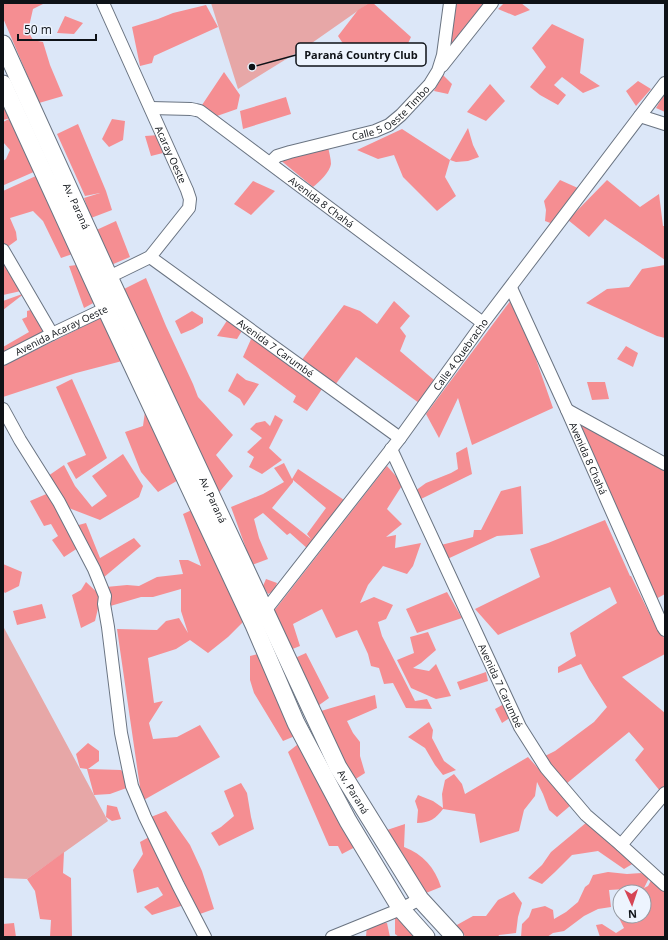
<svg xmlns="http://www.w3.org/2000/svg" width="668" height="940" font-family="'Open Sans',sans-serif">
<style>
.green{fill:#e7a7a7}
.forest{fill:#f58e92;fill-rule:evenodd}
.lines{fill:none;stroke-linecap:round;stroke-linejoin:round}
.street-casing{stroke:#6a7482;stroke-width:14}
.secondary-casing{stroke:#6a7482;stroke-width:19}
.street{stroke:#fff;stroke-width:12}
.secondary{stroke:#fff;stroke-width:17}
.labels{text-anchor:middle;stroke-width:3.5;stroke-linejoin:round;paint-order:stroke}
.street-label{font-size:10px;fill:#0e1217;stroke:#edf4fe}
.leader{fill:none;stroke:#0e1217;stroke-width:1.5}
.callout-dot{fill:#0e1217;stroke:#edf4fe;stroke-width:1.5}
.callout{fill:#edf4fe;stroke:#0e1217;stroke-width:1.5}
.callout-label{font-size:11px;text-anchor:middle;font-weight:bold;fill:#0e1217}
</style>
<rect width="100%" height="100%" fill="#dce7f8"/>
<!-- green -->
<path class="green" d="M211 3H369L309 45 238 89Z
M3 626 108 821 27 879 3 878Z"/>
<!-- forest -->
<path class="forest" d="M3 3H45L33 9 28 31 33 40 43 42 50 65 63 96 39 103 3 18Z
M369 3H373L411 37 402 56 388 49 382 57 363 51 354 60 338 36 358 10Z
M454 3H489L450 54Z
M504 3H521L530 10 515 16 498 9Z
M206 5 218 27 154 56 152 63 140 66 132 27 158 19 173 13Z
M65 16 83 23 74 34 57 33Z
M552 24 584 39 580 73 600 86 583 93 562 77 554 85 566 95 558 105 540 95 530 87 546 67 532 48Z
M224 72 240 95 237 109 217 116 200 108Z
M443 75 452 84 448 94 434 91Z
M638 81 651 89 636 106 626 91Z
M490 84 505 101 486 121 467 112Z
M665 93V112L656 108Z
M3 96 36 171 4 185 3 183V161L6 159 10 150 3 142V122L11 118 3 120Z
M286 97 291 114 243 129 240 111Z
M112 119 125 121 123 140 109 147 102 139Z
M78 124 106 191 112 210 91 218 84 198 100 193 85 196 57 134Z
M468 128 473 145 479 157 468 161 456 162 450 160 445 177 456 196 437 211 403 177 394 155 378 159 357 150 402 129 450 160Z
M159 135 163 153 151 156 145 136Z
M328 147C329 152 331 159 331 164 330 172 319 182 313 187L279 159Z
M38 175 78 252 61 258 43 221 33 211 10 218 16 232 17 240 6 248 3 242V191Z
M560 180 580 189 553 224 545 221 546 210 544 201Z
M607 180 640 207 659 194 663 226H665V260L605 219 589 237 568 220Z
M253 181 275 191 251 215 234 204Z
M116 221 130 257 111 265 92 232Z
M3 260 21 291 3 295Z
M84 264 97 301 84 308 69 266Z
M665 265V338L657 336 586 303 607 289 629 287 642 269Z
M146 278 166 326 193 384 198 397 233 435 216 455 233 476 216 496 124 289Z
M25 293 3 310V301Z
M514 296 553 408 472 445 458 398 439 438 426 414Z
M394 301 410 316 400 328 406 336 400 351 434 380 419 403 356 357 332 389 301 361 344 305 360 311 377 324Z
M123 307 126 360 76 373 3 397V366Z
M34 309 47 334 3 356V347L29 332 22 319 27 317V311Z
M192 311 203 318V323L193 329 181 334 175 321Z
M228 319 243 329 237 339 217 336Z
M252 337 322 389 307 411 293 402 296 396 243 357Z
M626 346 638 353 633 367 617 359Z
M237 373 246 380 259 384 244 406 240 399 228 391Z
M72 379 107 458 76 479 67 463 86 455 56 387Z
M587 382H605L609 399 592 400Z
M147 397 180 479 158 492 141 472 125 432 143 426Z
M275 415 283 420 269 448 282 460 262 474 249 467 254 457 247 452 262 438 250 429 256 423 265 421 270 426Z
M574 420 665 471V594L654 600Z
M467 447 472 474 421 499 415 491 426 483 451 473 458 469 456 453Z
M123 454 143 486 139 497 100 520 61 505 48 476 64 465 75 486 92 507 107 496 92 476Z
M284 463 292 479 298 469 347 502 308 549 290 533 287 535 263 513 254 519 259 538 268 559 252 565 231 507 263 494 284 482 274 468ZM293 480 326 508 307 534 311 539 272 508 293 482Z
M387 466 403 484 387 509 402 524 386 537 396 535 395 548 421 543 413 566 407 574 383 566 368 585 360 603 374 597 393 605 386 619 378 622 382 636 415 701 427 699 432 709 406 708 393 683 384 684 379 668 371 666 368 654 357 630 336 638 322 609 293 624 300 646 290 650 274 611Z
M521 486 523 534 497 536 443 561 441 545 473 537 474 530H481L501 491Z
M51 492 81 546 64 557 52 540 58 536 51 524 44 526 30 501Z
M194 509 241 600 243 622 228 637 208 653 190 640 176 649 148 658 154 703 163 701 149 723 153 739 177 737 200 725 220 757 142 801 117 629 157 630 166 621 179 618 188 633 181 611V589L153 597H141L107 607 106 587 127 585 139 586 157 577 183 574 179 560H188L201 566 183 514Z
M605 520 630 576H631L656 627 665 639V654L622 677 665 713V786L660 791 635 760 644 749 629 732 566 784 539 759 555 751 594 722 607 707 589 679 581 664 558 673V667L576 656 570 633 617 603 610 587 498 635 475 609 540 577 530 549 548 543Z
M86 523 100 558 134 538 141 546 103 578 75 526Z
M3 564 22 572 19 586 5 593 3 591Z
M266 579 277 583 274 591 268 594 263 586Z
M86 582 101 596 95 621 81 628 72 595 81 590Z
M447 592 462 618 417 633 406 609Z
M42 604 46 618 17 625 13 611Z
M428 632 436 650 421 663 413 668 429 671 436 664 451 696 436 699 411 688 397 660 414 653 410 637Z
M266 652 302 733 283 741 254 693 250 680V656Z
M306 653 329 698 315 708 295 658Z
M486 672 488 681 460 690 457 682Z
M375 695 377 708 347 721 353 733 360 742V756L365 773 354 780 346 774 321 711Z
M504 704 511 717 502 723 495 709Z
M429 722 433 730 432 738 444 761 456 770 443 775 435 765 425 748 408 737Z
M302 741 359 845 342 854 338 846H329L288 752Z
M88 743 99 751V761L88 769 121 770 132 786 110 794 94 795 87 769 80 768 76 754Z
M528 757 571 805 557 817 549 810 543 794 537 782 535 796 524 810 519 831 480 843 475 814 443 809C436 818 430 823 417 823L418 810 415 801 418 795 433 801 443 808 442 794 445 780 454 774 462 784 465 794Z
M241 783 247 793 251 817 254 829 219 846 211 833 221 827 234 816 224 791Z
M107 805 117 807 121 819 112 821 106 817Z
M166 811 190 845 202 871 214 909 200 914 151 817Z
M587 822 634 863 624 869 598 851 572 855 555 872 542 884 528 878 542 865 551 852Z
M405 824 404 847C423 854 435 868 441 887L426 893 384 831Z
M151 836 184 905 152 915 144 907 163 895 158 887 137 893 133 870 143 854 140 842Z
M64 852 63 873 71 878 72 937H50L51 920 40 919 35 891 27 879Z
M608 872 627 874 641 873 649 878 644 888 648 886 654 875 665 886V937H600L596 925 602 924 616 933 624 928 618 916 620 910V916H644V892H638L642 888 609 890 611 907 598 909 584 916 564 931 553 933 547 937H521L522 924 529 917 532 909 545 906 553 910 554 919 566 912 578 902 585 887 589 884 593 875Z
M514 892 522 903 518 917 516 933 499 935 498 937H466L455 926 473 916H486L498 900Z
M411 916 430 937H399L395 934V918Z
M14 923 16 937H4L3 924Z
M387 923 390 937H366L367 924Z"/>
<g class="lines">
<!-- street casing -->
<g class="street-casing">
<g id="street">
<path id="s1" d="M103 3 187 190 190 199 189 208 150 257 109 277"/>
<path d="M442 66 492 3"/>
<path id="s2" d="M151 108 191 109 196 110 200 111 483 323"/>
<path d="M640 116 665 124"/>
<path id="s3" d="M270 163 277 156 290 152 375 131 389 125 401 115 430 84 438 71 443 55 450 3"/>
<path d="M3 250 52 334"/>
<path id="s4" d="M150 257 400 438"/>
<path id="s5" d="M511 288 567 410 663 627 665 630"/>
<path id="s6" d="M3 359 52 334 113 305"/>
<path d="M3 409 20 440 59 502 94 569 105 596 104 604 108 627 121 733 132 786 145 817 178 885 205 937"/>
<path d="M567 410 665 464"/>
<path id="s7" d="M391 449 520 727 546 768 586 815 621 845 665 885"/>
<path id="s8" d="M261 616 400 438 483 323 665 83"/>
<path d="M621 845 665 793"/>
<path d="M332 937 401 909 420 899"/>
</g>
</g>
<!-- secondary casing -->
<g class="secondary-casing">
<g id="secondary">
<path id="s9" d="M3 44 109 277 338 767 420 899 455 937"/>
<path d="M3 84 106 309 254 625 296 723 348 821 401 909 426 937"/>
</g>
</g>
<!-- street -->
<use href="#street" class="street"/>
<!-- secondary -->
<use href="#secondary" class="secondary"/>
</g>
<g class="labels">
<!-- street labels -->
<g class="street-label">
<text dy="4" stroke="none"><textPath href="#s3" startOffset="134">Calle 5 Oeste Timbo</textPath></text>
<text dy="4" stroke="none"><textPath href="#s1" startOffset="166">Acaray Oeste</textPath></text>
<text dy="4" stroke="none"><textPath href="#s2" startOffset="201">Avenida 8 Chahá</textPath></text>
<text dy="4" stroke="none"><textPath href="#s9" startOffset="178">Av. Paraná</textPath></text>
<text dy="4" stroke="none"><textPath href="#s6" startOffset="65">Avenida Acaray Oeste</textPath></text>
<text dy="4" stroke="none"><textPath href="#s4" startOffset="155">Avenida 7 Carumbé</textPath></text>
<text dy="4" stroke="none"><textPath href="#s8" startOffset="329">Calle 4 Quebracho</textPath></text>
<text dy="4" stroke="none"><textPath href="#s5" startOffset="187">Avenida 8 Chahá</textPath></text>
<text dy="4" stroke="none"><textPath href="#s9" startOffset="502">Av. Paraná</textPath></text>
<text dy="4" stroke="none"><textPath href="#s7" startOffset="261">Avenida 7 Carumbé</textPath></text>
<text dy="4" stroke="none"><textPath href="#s9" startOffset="826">Av. Paraná</textPath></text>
</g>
</g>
<!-- callouts -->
<path class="leader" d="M252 67L296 55"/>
<circle class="callout-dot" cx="252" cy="67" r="4"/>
<rect class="callout" x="296" y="43" width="130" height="23" rx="4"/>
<g class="callout-label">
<text x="361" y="59">Paraná Country Club</text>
</g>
<!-- border -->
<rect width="668" height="940" fill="none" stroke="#0e1217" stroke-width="8"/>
<!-- north arrow -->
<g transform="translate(632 904) rotate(177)"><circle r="19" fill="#edf4fe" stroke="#949aa2"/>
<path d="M0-3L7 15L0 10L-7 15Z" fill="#d64555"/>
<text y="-6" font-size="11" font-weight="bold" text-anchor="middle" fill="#0e1217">N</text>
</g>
<!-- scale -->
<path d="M18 34v6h78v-6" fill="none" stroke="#0e1217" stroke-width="2"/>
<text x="24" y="34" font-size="12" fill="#0e1217" stroke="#edf4fe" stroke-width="3" paint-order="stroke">50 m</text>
</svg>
